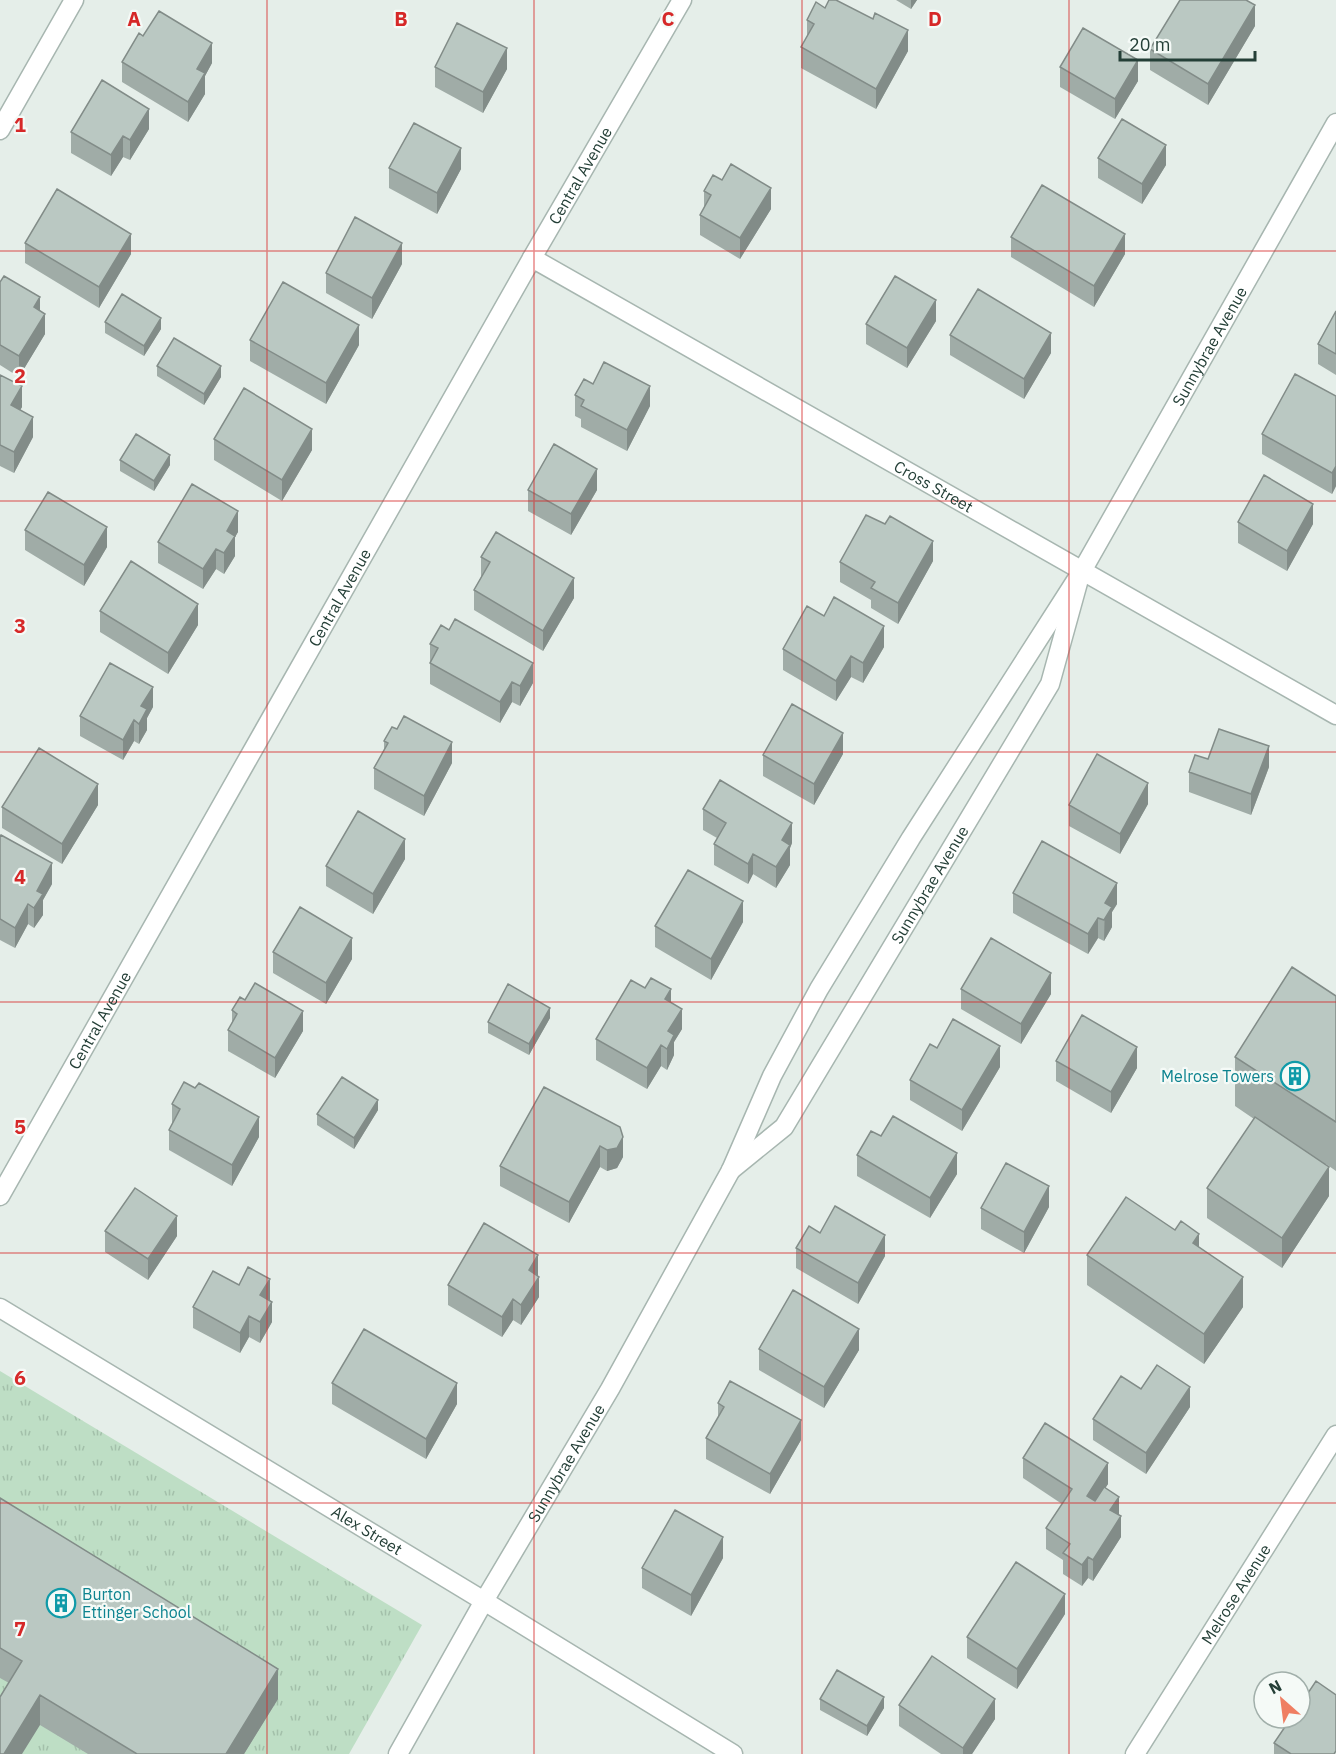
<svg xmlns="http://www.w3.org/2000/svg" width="1336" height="1754" font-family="'IBM Plex Sans',sans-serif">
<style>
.park{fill:url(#park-tufts)}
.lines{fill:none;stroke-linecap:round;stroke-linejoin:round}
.service-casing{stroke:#a7b6b0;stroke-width:21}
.minor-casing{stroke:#a7b6b0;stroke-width:21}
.service{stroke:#fff;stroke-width:18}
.minor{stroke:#fff;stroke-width:18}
.wall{fill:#a0aca7}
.shaded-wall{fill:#828c88}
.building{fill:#bac8c2;stroke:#828c88;stroke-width:1.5}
.grid{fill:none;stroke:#d62828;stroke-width:1.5;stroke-opacity:0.55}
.labels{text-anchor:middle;stroke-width:4.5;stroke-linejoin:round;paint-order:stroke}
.street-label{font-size:16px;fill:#243f37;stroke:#f5faf7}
.culture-label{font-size:16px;fill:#0d838f;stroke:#f5faf7;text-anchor:end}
.grid-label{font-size:20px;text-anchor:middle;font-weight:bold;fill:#d62828;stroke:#f5faf7;stroke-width:4.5;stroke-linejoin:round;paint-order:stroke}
</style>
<defs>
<pattern id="park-tufts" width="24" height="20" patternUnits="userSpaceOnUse" patternTransform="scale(1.5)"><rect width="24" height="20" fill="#bedec5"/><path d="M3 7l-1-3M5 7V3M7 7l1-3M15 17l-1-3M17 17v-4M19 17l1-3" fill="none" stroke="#a3c0aa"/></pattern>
</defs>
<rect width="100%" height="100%" fill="#e5eee9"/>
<!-- park -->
<path class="park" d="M0 1371 422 1625 349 1754H0Z"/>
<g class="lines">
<!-- service casing -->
<g class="service-casing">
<g id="service">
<path id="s1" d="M731 1170 784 1127 1050 684 1079 579"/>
</g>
</g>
<!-- minor casing -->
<g class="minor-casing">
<g id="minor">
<path d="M0 130 74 0"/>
<path id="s2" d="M532 258 1336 715"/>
<path id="s3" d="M0 1196 532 258 682 0"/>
<path id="s4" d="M0 1308 484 1601 733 1754"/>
<path id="s5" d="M398 1754 484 1601 610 1389 731 1170 772 1076 819 989 911 838 1082 571 1336 123"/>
<path id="s6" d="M1135 1754 1336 1435"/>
</g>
</g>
<!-- service -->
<use href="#service" class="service"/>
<!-- minor -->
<use href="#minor" class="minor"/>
</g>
<!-- wall -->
<path class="wall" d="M896 0H917L911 9Z
M825 8 873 19 908 51 876 109 801 68V47L807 37V20Z
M1255 26 1208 105 1150 70V49Z
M122 62 212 63 205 76V94L188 122 122 82Z
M435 67 507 69 483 113 435 87Z
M1060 67 1138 81 1115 119 1060 87Z
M149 129 130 160 123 157 111 176 71 153V132Z
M1098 158 1166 165 1142 204 1098 178Z
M389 168 461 169 437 214 389 188Z
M704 191 771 209 740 259 700 235V215L704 208Z
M1011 237 1125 254 1094 307 1011 257Z
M25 243 131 254 99 308 25 263Z
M402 264 372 319 326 293V273Z
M0 282 40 310 45 334 19 377 0 365Z
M1336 311V375L1318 364V344Z
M936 321 907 368 866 344V324Z
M105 322 161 329 144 356 105 333Z
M950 335 1051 353 1024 399 950 355Z
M250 340 359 345 326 404 250 361Z
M157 366 221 377 204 405 157 376Z
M0 375 22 407 20 410 33 437 14 473 0 466Z
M593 384 650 406 627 451 581 427V419L575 416V395Z
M1336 396V486L1332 494 1262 454V434Z
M214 439 312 450 282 501 214 460Z
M120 460 170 465 154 491 120 471Z
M528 490H597L571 535 528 511Z
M1238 522 1313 524 1287 571 1238 543Z
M25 530 107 547 84 586 25 550Z
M238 532 235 537V556L224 574 216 569 203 589 158 563V542Z
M481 557 574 598 543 651 474 610V590L481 577Z
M933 561 898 624 871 608V600L840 582V562Z
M100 611 198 625 168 674 100 632Z
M824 616 884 647 863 683 851 677 836 701 783 670V649Z
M430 644 533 683 520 706 512 702 500 723 430 684Z
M153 707 147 718V730L139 744 134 741 123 760 80 736V716Z
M384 741 452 763 424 816 374 789V768L384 751Z
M843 754 814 805 763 776V755Z
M1208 759 1269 767 1251 815 1189 792V772Z
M1148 804 1120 854 1069 826V805Z
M98 805 62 864 2 828V807Z
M703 809 792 843 790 848V865L776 888 753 874 748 884 714 865V844L717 838 703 830Z
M0 837 52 884 43 900V915L34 928 28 924 15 948 0 940Z
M405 859 373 914 326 886V866Z
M1013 893 1117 904 1112 912V927L1104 941 1098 938 1088 954 1013 913Z
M743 922 711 980 655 947V926Z
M273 952 352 959 326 1004 273 973Z
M961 989 1051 994 1021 1044 961 1009Z
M1336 996V1171L1326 1164 1329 1196 1282 1268 1207 1218V1188L1254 1119 1235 1106V1057Z
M671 1002 682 1029 674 1042V1055L667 1070 661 1066 647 1089 596 1060V1039Z
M232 1010 303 1031 275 1078 228 1051V1030L232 1023Z
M550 1018 529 1055 488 1033V1022Z
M937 1048 1000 1067 962 1131 910 1100V1080Z
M1056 1061 1137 1068 1111 1113 1056 1081Z
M544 1087 623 1157 617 1168 607 1171 600 1167 569 1223 500 1186V1166Z
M172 1104 259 1137 232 1186 169 1150V1130L172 1124Z
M378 1110 354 1149 317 1125V1114Z
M857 1155 957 1174 930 1218 857 1176Z
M1049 1207 1024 1253 981 1229V1208Z
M105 1231 177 1236 148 1280 105 1252Z
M820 1233 885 1256 858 1304 796 1268V1248Z
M1199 1247 1243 1307 1204 1364 1087 1285V1255Z
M538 1276 539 1297 521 1325 513 1320 502 1337 448 1305V1285Z
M239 1285 270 1300 272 1322 260 1343 249 1337 240 1353 193 1328V1307Z
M759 1349 859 1350 824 1408 759 1370Z
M332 1383 457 1404 426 1459 332 1404Z
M1141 1389 1190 1407 1146 1474 1093 1440V1419Z
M718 1403 801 1440 770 1494 706 1459V1438L718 1418Z
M1023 1458 1108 1484 1105 1488 1119 1515 1121 1537 1093 1581 1088 1578 1082 1586 1063 1574V1560L1046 1549V1528L1062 1504 1023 1478Z
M0 1498 278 1699 244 1754H88L40 1725 9 1683 0 1678Z
M723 1558 691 1616 642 1588V1568Z
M1065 1614 1017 1689 967 1658V1637Z
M820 1699 884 1708 867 1736 820 1710Z
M899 1705 995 1719 972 1754H941L899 1726Z
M1274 1743 1336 1754H1274Z"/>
<!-- shaded-wall -->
<path class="shaded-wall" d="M911 0H917L911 9Z
M1255 5V26L1208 105V84Z
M908 30V51L876 109V89Z
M212 43V63L205 76V94L188 122V102L197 69Z
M507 48V69L483 113V92Z
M1138 60V81L1115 119V99Z
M149 109V129L130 160V140Z
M123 136V157L111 176V155Z
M1166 145V165L1142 204V184Z
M461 148V169L437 214V193Z
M771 188V209L740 259V238Z
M131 234V254L99 308V287Z
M1125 234V254L1094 307V286Z
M402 243V264L372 319V298Z
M40 297V318L34 307Z
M936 300V321L907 368V348Z
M45 314V334L19 377V356Z
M161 318V329L144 356V346Z
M359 325V345L326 404V383Z
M1051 333V353L1024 399V379Z
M221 366V377L204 405V394Z
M22 386V407L11 426V405Z
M650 386V406L627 451V430Z
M33 417V437L14 473V452Z
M312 429V450L282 501V480Z
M170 455V465L154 491V481Z
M1336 466V486L1332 494V473Z
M597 469V490L571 535V514Z
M1313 504V524L1287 571V551Z
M238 511V532L235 537V556L224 574V553L227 531Z
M107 527V547L84 586V565Z
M933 541V561L898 624V603Z
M216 549V569L203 589V569Z
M574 578V598L543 651V631Z
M198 604V625L168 674V653Z
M884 626V647L863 683V663Z
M851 656V677L836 701V681Z
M533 663V683L520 706V686Z
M512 682V702L500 723V702Z
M153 687V707L147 718V730L139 744V724L141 706Z
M134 720V741L123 760V740Z
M843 733V754L814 805V784Z
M452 742V763L424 816V796Z
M1269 746V767L1251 815V794Z
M1148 783V804L1120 854V834Z
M98 784V805L62 864V844Z
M792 823V843L790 848V865L776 888V867L782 840Z
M405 839V859L373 914V894Z
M753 854V874L748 884V864Z
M52 863V884L43 900V915L34 928V908L37 891Z
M1117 883V904L1112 912V927L1104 941 1105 903Z
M743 901V922L711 980V959Z
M28 904V924L15 948V928Z
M1098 918V938L1088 954V934Z
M352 938V959L326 1004V983Z
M1051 973V994L1021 1044V1024Z
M671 989V1010L665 999Z
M550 1008V1018L529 1055V1044Z
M682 1009V1029L674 1042V1055L667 1070V1049L668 1031Z
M303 1011V1031L275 1078V1058Z
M661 1045V1066L647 1089V1068Z
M1000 1046V1067L962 1131V1110Z
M1137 1047V1068L1111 1113V1092Z
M378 1100V1110L354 1149V1138Z
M259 1117V1137L232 1186V1165Z
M623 1137V1157L617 1168 607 1171V1150Z
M600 1146V1167L569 1223V1202Z
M957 1153V1174L930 1218V1198Z
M1329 1167V1196L1282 1268V1238Z
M1049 1186V1207L1024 1253V1232Z
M177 1216V1236L148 1280V1259Z
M1199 1234V1263L1193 1243Z
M885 1235V1256L858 1304V1283Z
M538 1255V1276L529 1270Z
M539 1277V1297L521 1325V1305Z
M1243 1277V1307L1204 1364V1334Z
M270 1279V1300L260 1316V1295Z
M513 1299V1320L502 1337V1317Z
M272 1302V1322L260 1343V1322Z
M249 1316V1337L240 1353V1333Z
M859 1329V1350L824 1408V1387Z
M457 1383V1404L426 1459V1439Z
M1190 1387V1407L1146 1474V1453Z
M801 1420V1440L770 1494V1474Z
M1108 1463V1484L1087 1516V1496Z
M1119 1497V1517L1110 1510Z
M1121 1516V1537L1093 1581V1560Z
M723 1537V1558L691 1616V1595Z
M1088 1557V1578L1082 1586V1565Z
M1065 1594V1614L1017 1689V1669Z
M278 1669V1699L244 1754H226Z
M40 1695V1725L22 1754H4Z
M884 1697V1708L867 1736V1726Z
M995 1699V1719L972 1754H963V1748Z"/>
<!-- building -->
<path class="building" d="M829 0H836L873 19 875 13 908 30 876 89 801 47 814 24 807 20 816 2 825 8Z
M1180 0H1246L1255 5 1208 84 1150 49Z
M159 11 212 43 197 69 205 73 188 102 122 62 139 33 143 36Z
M457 23 507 48 483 92 435 67Z
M1083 28 1138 60 1115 99 1060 67Z
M102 80 149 109 130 140 123 136 111 155 71 132Z
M1122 119 1166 145 1142 184 1098 158Z
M414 123 461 148 437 193 389 168Z
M731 164 771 188 740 238 700 215 711 195 704 191 713 175 722 180Z
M1042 185 1125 234 1094 286 1011 237Z
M57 189 131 234 99 287 25 243Z
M355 217 402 243 372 298 326 273Z
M4 276 40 297 34 307 45 314 19 356 0 345V282Z
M895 276 936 300 907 348 866 324Z
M283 282 359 325 326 383 250 340Z
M978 289 1051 333 1024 379 950 335Z
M122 294 161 318 144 346 105 322Z
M1336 311V354L1318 344Z
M174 338 221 366 204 394 157 366Z
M604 362 650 386 627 430 581 406 584 400 575 395 584 379 593 384Z
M1295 374 1336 396V466L1332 473 1262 434Z
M0 375 22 386 11 405 33 417 14 452 0 445Z
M244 388 312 429 282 480 214 439Z
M136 434 170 455 154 481 120 460Z
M554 444 597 469 571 514 528 490Z
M1264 475 1313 504 1287 551 1238 522Z
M192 484 238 511 227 531 235 536 224 553 216 549 203 569 158 542Z
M48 492 107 527 84 565 25 530Z
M866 515 885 524 890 516 933 541 898 603 871 588 875 582 840 562Z
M496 532 574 578 543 631 474 590 490 562 481 557Z
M131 561 198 604 168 653 100 611Z
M834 597 884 626 863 663 851 656 836 681 783 649 807 606 824 616Z
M455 619 533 663 520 686 512 682 500 702 430 663 438 648 430 644 441 625 449 630Z
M110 663 153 687 141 706 147 709 139 724 134 720 123 740 80 716Z
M792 704 843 733 814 784 763 755Z
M404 716 452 742 424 796 374 768 388 743 384 741 392 727 397 729Z
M1219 729 1269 746 1251 794 1189 772 1195 755 1208 759Z
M39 748 98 784 62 844 2 807Z
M1097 754 1148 783 1120 834 1069 805Z
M720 780 792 823 782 840 790 845 776 867 753 854 748 864 714 844 726 823 703 809Z
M358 811 405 839 373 894 326 866Z
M1 835 52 863 37 891 43 894 34 908 28 904 15 928 0 919V837Z
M1042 841 1117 883 1105 903 1112 907 1104 920 1098 918 1088 934 1013 893Z
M688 870 743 901 711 959 655 926Z
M300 907 352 938 326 983 273 952Z
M991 938 1051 973 1021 1024 961 989Z
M1292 967 1336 996V1122L1235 1057Z
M651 978 671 989 665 999 682 1009 668 1031 674 1035 667 1049 661 1045 647 1068 596 1039 631 980 645 988Z
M255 983 303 1011 275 1058 228 1030 237 1014 232 1010 240 997 245 1000Z
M508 984 550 1008 529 1044 488 1022Z
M1082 1015 1137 1047 1111 1092 1056 1061Z
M953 1019 1000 1046 962 1110 910 1080 930 1044 937 1048Z
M342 1077 378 1100 354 1138 317 1114Z
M184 1082 195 1088 199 1083 259 1117 232 1165 169 1130 180 1109 172 1104Z
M544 1087 620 1127 623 1137 617 1148 607 1150 600 1146 569 1202 500 1166Z
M893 1116 957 1153 930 1198 857 1155 871 1131 881 1136Z
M1255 1117 1329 1167 1282 1238 1207 1188Z
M1006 1163 1049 1186 1024 1232 981 1208Z
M135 1188 177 1216 148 1259 105 1231Z
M1126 1197 1175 1230 1181 1221 1199 1234 1193 1243 1243 1277 1204 1334 1087 1255Z
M835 1206 885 1235 858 1283 796 1248 809 1226 820 1233Z
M484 1223 538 1255 529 1270 539 1277 521 1305 513 1299 502 1317 448 1285Z
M248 1267 270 1279 260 1295 272 1302 260 1322 249 1316 240 1333 193 1307 213 1271 239 1285Z
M793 1290 859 1329 824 1387 759 1349Z
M364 1329 457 1383 426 1439 332 1383Z
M1157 1365 1190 1387 1146 1453 1093 1419 1121 1376 1141 1389Z
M730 1381 801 1420 770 1474 706 1438 724 1407 718 1403Z
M1045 1423 1108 1463 1087 1496 1095 1501 1104 1487 1119 1497 1110 1510 1121 1516 1093 1560 1088 1557 1082 1565 1063 1553 1070 1544 1046 1528 1072 1489 1023 1458Z
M0 1498 278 1669 226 1754H137L40 1695 4 1754H0V1697L22 1661 0 1648Z
M675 1510 723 1537 691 1595 642 1568Z
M1016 1562 1065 1594 1017 1669 967 1637Z
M932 1656 995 1699 963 1748 899 1705Z
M837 1670 884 1697 867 1726 820 1699Z
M1316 1681 1336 1695V1751L1334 1754H1291L1274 1743 1291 1718H1300V1705Z"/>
<!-- grid -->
<path class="grid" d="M267 0V1754M534 0V1754M802 0V1754M1069 0V1754M0 251H1336M0 501H1336M0 752H1336M0 1002H1336M0 1253H1336M0 1503H1336"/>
<!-- icons -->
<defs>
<g id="building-ring" transform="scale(1.5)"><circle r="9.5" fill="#f5faf7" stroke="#0f9aa8" stroke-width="1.5"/><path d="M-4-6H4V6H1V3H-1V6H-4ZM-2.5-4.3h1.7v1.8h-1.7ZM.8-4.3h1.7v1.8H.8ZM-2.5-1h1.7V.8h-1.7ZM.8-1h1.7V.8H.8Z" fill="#0f9aa8"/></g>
</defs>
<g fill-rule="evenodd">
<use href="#building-ring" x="1295" y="1076"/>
<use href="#building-ring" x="61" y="1603"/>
</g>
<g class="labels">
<!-- street labels -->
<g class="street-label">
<text dy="6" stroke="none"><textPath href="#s3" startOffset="1174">Central Avenue</textPath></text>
<text dy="6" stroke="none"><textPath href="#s5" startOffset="1626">Sunnybrae Avenue</textPath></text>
<text dy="6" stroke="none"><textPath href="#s2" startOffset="462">Cross Street</textPath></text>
<text dy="6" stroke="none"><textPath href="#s3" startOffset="688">Central Avenue</textPath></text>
<text dy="6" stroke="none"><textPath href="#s1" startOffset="351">Sunnybrae Avenue</textPath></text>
<text dy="6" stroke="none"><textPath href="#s3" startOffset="202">Central Avenue</textPath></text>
<text dy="6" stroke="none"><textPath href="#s5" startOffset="336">Sunnybrae Avenue</textPath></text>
<text dy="6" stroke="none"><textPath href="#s4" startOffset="429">Alex Street</textPath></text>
<text dy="6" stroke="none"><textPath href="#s6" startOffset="189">Melrose Avenue</textPath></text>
</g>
<!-- culture labels -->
<g class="culture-label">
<text x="1274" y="1082">Melrose Towers</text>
<text x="82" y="1600" text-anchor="start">Burton<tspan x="82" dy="18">Ettinger School</tspan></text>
</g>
</g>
<g class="grid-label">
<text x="134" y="26">A</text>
<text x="401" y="26">B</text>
<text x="668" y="26">C</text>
<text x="935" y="26">D</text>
<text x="20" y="132">1</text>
<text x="20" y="383">2</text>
<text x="20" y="633">3</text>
<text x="20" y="884">4</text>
<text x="20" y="1134">5</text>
<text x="20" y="1385">6</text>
<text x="20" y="1636">7</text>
</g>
<!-- north arrow -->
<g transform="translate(1282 1700) rotate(332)"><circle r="28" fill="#f5faf7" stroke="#a1afaa" stroke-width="1.5"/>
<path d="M0-4.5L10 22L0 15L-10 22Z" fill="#ef7e62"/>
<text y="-9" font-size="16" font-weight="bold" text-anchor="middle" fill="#243f37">N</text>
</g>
<!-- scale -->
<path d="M1120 51v9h135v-9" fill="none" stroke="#243f37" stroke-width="3"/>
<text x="1129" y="51" font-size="18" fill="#243f37" stroke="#f5faf7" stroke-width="4.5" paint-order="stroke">20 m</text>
</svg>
